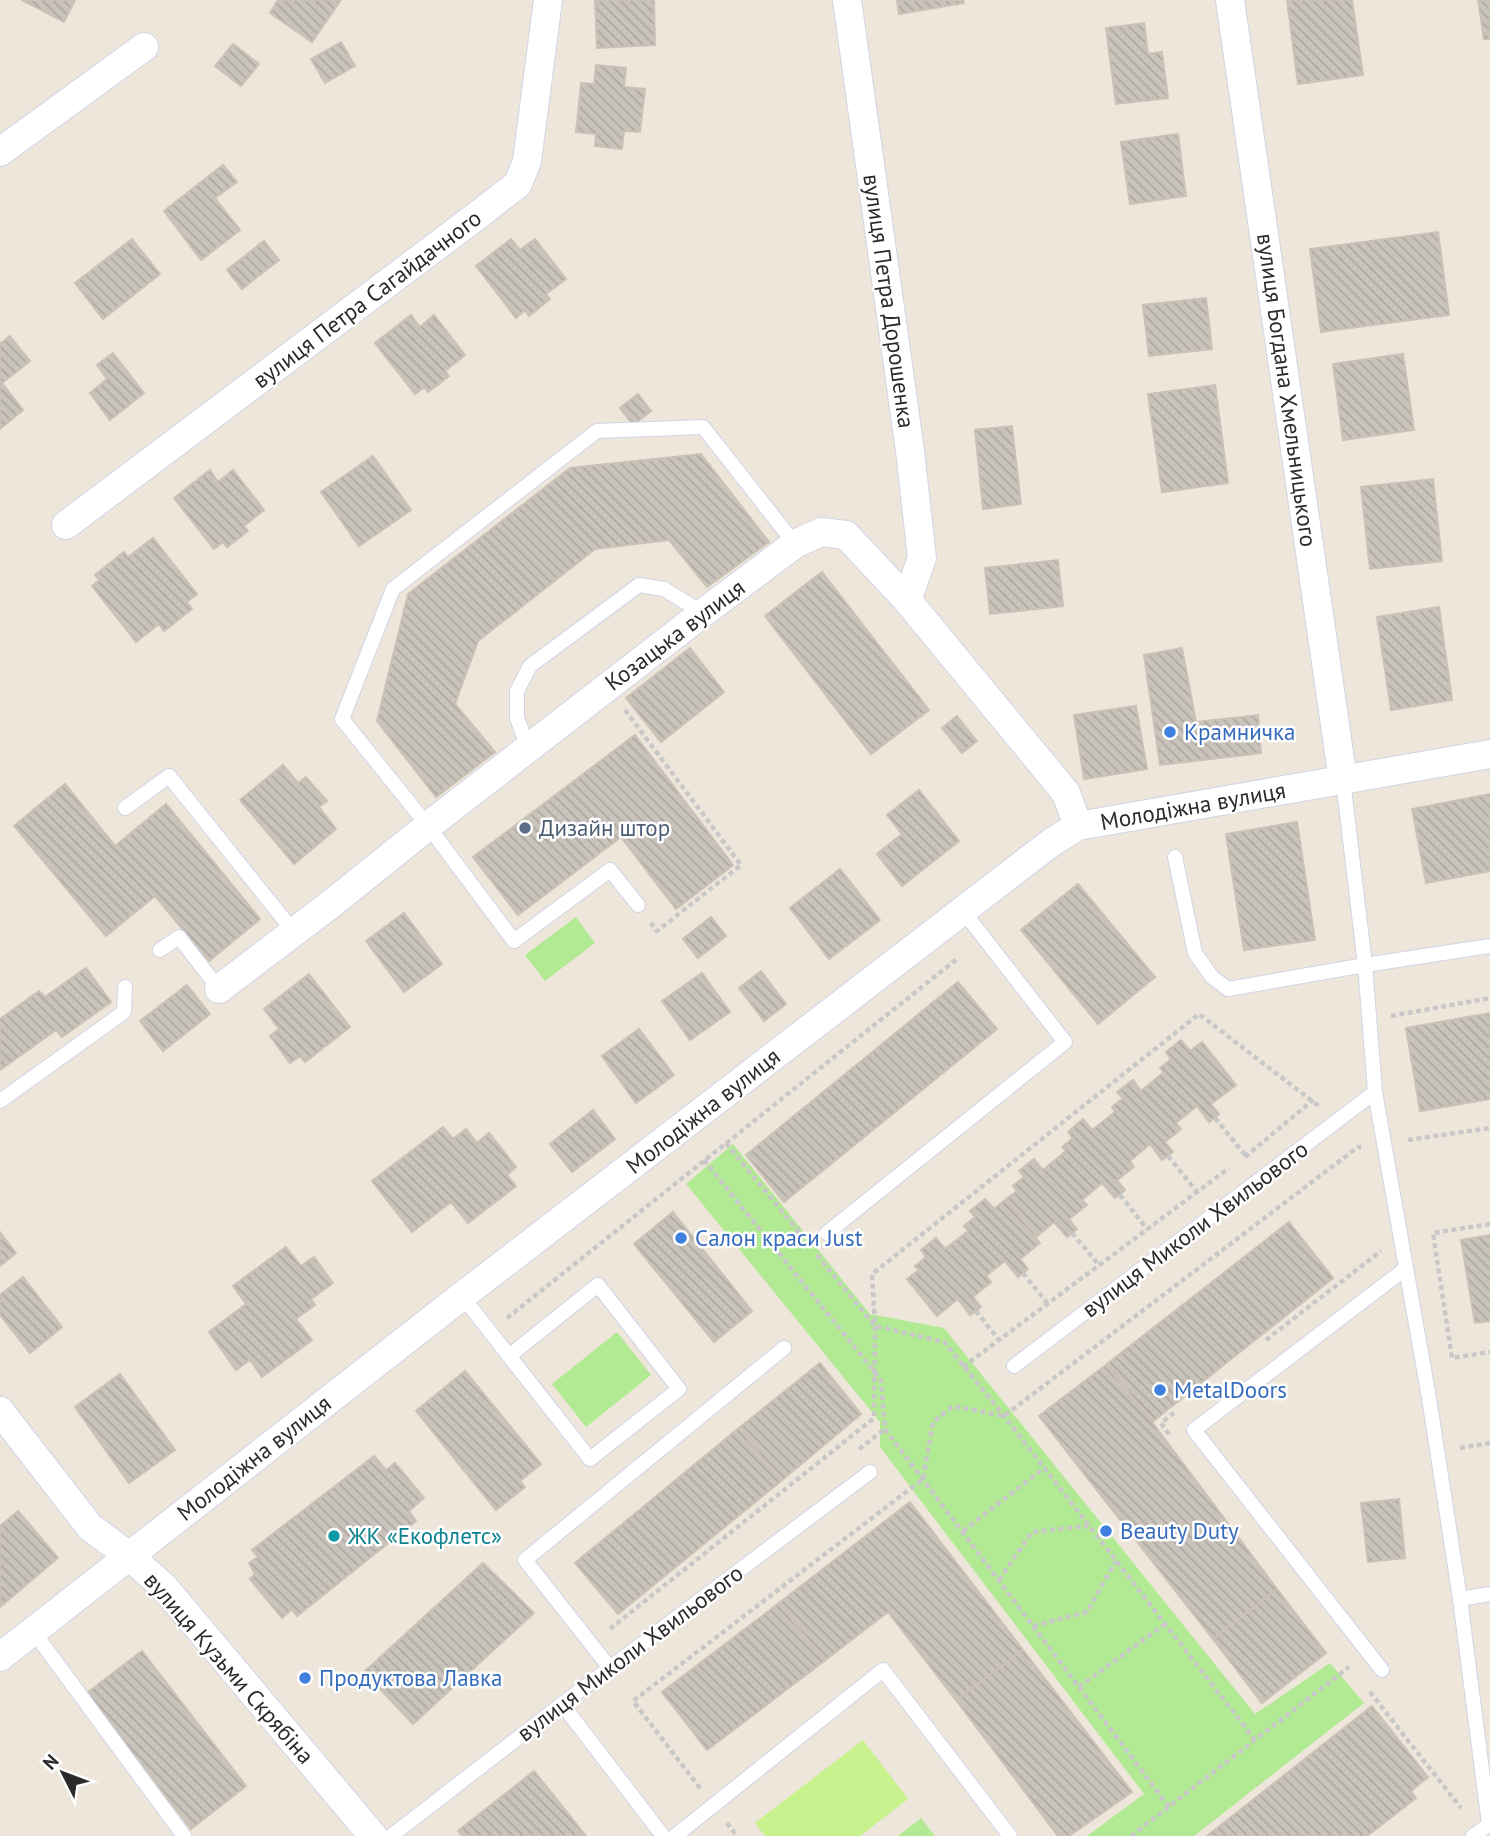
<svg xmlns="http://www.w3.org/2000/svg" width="1490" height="1836" font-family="'PT Sans',sans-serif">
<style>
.park{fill:#b1ea93}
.pitch{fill:#c8f28d}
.building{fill:url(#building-back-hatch);stroke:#cac2b5;stroke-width:2}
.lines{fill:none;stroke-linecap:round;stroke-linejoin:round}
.lane-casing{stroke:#d0d4e5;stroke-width:16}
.street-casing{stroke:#d0d4e5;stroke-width:30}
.path{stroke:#c8c8c8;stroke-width:4.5;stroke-dasharray:5 3.5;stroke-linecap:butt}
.lane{stroke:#fff;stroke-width:14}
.street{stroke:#fff;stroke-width:28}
.shop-dot{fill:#3f7fe0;stroke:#fff;stroke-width:2.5}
.service-dot{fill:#5c6f8a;stroke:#fff;stroke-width:2.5}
.culture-dot{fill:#0f9aa8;stroke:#fff;stroke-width:2.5}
.labels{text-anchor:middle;stroke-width:5;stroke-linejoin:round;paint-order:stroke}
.street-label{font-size:23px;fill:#2b2b2b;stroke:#fff}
.shop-label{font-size:23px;fill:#366cbe;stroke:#fff;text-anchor:start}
.service-label{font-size:23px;fill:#4e5e75;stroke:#fff;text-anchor:start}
.culture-label{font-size:23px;fill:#0d838f;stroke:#fff;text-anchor:start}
</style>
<defs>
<pattern id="building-back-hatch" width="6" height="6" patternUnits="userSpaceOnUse" patternTransform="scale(1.75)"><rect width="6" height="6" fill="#c9c3bb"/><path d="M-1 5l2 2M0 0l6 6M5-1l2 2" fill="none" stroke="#ada8a1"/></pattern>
</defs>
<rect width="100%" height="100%" fill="#eee6db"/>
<!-- park -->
<path class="park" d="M576 917 595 943 545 981 525 955Z
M733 1144 870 1314 944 1328 1255 1714 1330 1663 1364 1703 1194 1836H1087L1144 1794 880 1447V1422L686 1184Z
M617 1332 651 1375 586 1427 552 1384Z
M921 1818 935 1836H898Z"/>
<!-- pitch -->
<path class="pitch" d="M863 1740 908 1799 860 1836H765L755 1823Z"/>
<!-- building -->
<path class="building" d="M22 0H75L64 22Z
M278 0H341L312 42 270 13Z
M595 0H654L655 45 597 48Z
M897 0H963L964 3 899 14Z
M1287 0H1352L1363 75 1298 84Z
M1478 0H1490V39H1484Z
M1144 23 1148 54 1162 52 1168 98 1116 104 1106 28Z
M341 42 355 66 325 83 311 59Z
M233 44 259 64 241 86 215 66Z
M596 65 626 68 624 87 645 89 640 132 624 131 622 149 595 146 596 134 576 132 581 83 594 84Z
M1178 134 1186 196 1130 204 1121 142Z
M223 165 237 182 215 198 240 230 201 260 164 211Z
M1438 232 1449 315 1321 332 1310 249Z
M132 239 160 274 103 319 75 283Z
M511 239 520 250 535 239 566 279 546 294 550 299 529 316 525 310 516 318 476 266Z
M264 241 279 260 242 289 227 270Z
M1206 298 1212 349 1149 356 1143 305Z
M411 315 420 327 434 315 465 355 445 371 449 376 428 392 424 387 415 394 375 343Z
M10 336 30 361 2 383 23 410 0 429V344Z
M113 353 144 393 110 420 90 393 107 379 97 365Z
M1403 354 1414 430 1343 440 1333 364Z
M1215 385 1228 483 1162 492 1148 394Z
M638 394 651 411 633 425 620 408Z
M1012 426 1021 504 983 509 975 430Z
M701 454 769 542 707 587 669 540 595 549 478 641 455 704 495 752 436 797 377 721 408 594 570 468Z
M373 456 411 510 359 546 321 492Z
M210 470 218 482 233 470 264 510 244 526 248 531 227 547 223 542 214 549 174 498Z
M1433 479 1442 561 1370 569 1361 487Z
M153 538 197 594 187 602 192 609 164 631 159 624 136 642 92 586 99 580 95 575 124 552 128 557Z
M1058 560 1063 606 990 614 985 568Z
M822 572 929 710 871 754 765 616Z
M1439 607 1452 700 1391 710 1377 617Z
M690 648 724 692 661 742 626 698Z
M1182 648 1196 722 1258 715 1261 753 1160 765 1144 655Z
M1136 706 1147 769 1084 779 1074 715Z
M957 716 977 741 962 753 942 728Z
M635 735 733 865 676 909 621 837 518 915 473 857Z
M283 765 298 783 306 777 327 801 319 807 336 829 294 864 240 800Z
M65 784 115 846 166 804 260 919 209 961 155 896 106 936 14 826Z
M919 790 959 841 902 886 877 854 902 834 887 815Z
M1490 794V871L1426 883 1412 809Z
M1297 822 1315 940 1244 950 1226 834Z
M840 869 880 920 829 959 790 908Z
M1078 884 1155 977 1098 1024 1021 930Z
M404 913 442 964 404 992 366 941Z
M711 917 726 936 698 958 683 939Z
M86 968 111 1002 62 1037 56 1030 0 1070V1019L39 991 45 997Z
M761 971 786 1004 764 1021 739 988Z
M702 973 730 1012 690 1040 662 1001Z
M309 974 350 1027 305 1062 300 1056 290 1063 270 1036 279 1029 264 1009Z
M958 982 997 1029 784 1202 746 1155Z
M187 985 210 1014 163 1051 140 1021Z
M1490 1013V1099L1420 1111 1406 1028Z
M639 1029 674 1075 636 1103 602 1056Z
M1181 1040 1190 1051 1202 1042 1236 1085 1211 1104 1219 1114 1209 1122 1197 1106 1176 1123 1181 1129 1165 1142 1173 1152 1162 1160 1150 1144 1130 1161 1134 1167 1117 1180 1125 1190 1115 1198 1102 1183 1082 1200 1087 1205 1069 1219 1077 1229 1067 1237 1054 1222 1037 1236 1005 1200 1017 1191 1013 1186 1024 1177 1019 1171 1034 1159 1043 1170 1066 1151 1062 1147 1073 1138 1068 1132 1083 1119 1092 1130 1115 1112 1112 1107 1123 1098 1117 1092 1133 1080 1141 1091 1164 1072 1160 1068 1171 1059 1166 1052Z
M593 1110 615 1139 572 1172 550 1144Z
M443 1127 453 1139 466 1129 477 1143 489 1133 516 1167 507 1175 516 1186 468 1223 451 1202 412 1232 372 1181Z
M985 1199 994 1209 1005 1200 1037 1236 1035 1237 1040 1243 1020 1259 1028 1269 1018 1277 1005 1261 986 1276 991 1282 973 1297 981 1307 970 1315 958 1299 937 1316 907 1279 919 1270 915 1266 926 1257 921 1250 936 1238 945 1249 968 1231 964 1226 975 1217 970 1211Z
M673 1212 752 1311 714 1342 634 1244Z
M1289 1222 1333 1278 1152 1422 1107 1364Z
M0 1232 16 1253 0 1266Z
M1490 1235V1321L1475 1323 1461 1240Z
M286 1247 301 1266 314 1257 333 1283 311 1299 315 1305 296 1319 312 1340 262 1377 250 1360 236 1370 209 1332 246 1304 233 1286Z
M23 1277 62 1327 30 1353 0 1315V1295Z
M820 1363 861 1414 781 1481 739 1428Z
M1106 1365 1152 1422 1277 1589 1213 1639 1039 1416Z
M465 1371 541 1464 520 1481 525 1487 496 1510 416 1411Z
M120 1374 175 1450 129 1483 75 1407Z
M739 1428 781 1481 618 1614 575 1563Z
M374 1456 386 1470 395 1463 424 1498 409 1511 416 1521 297 1616 292 1609 282 1618 250 1579 255 1574 249 1563 258 1557 252 1550Z
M1399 1499 1405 1558 1368 1562 1361 1503Z
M910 1502 1023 1650 956 1700 888 1612 824 1661 779 1603Z
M18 1511 58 1558 0 1607V1526Z
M483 1563 534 1613 413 1724 364 1672Z
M1277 1589 1326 1653 1262 1703 1213 1639Z
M779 1603 824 1661 707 1750 662 1692Z
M1023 1650 1132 1792 1069 1836H1058L956 1700Z
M142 1651 246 1786 191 1829 87 1693Z
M1372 1706 1428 1777 1411 1791 1416 1798 1367 1836H1207Z
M534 1771 586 1836H462L458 1831Z"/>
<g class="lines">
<!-- lane casing -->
<g class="lane-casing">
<path id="lane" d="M528 748 517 718V691L530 666 639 585 664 589 703 613
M1343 780 1365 965 1375 1092 1429 1398 1460 1599 1489 1824
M125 808 169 776 294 932
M1175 857 1195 953 1212 977 1228 989 1365 965 1490 946
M638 905 610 870 514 941 428 826 342 719 393 589 597 431 703 427 795 544
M160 950 179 937 219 989
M0 1101 124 1012 125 987
M827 1233 1065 1042 963 911
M462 1296 590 1459 679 1389 598 1285 509 1356
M1014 1366 1375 1092
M1460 1599 1490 1594
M33 1631 184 1836
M610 1668 525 1560 784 1348
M1382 1670 1194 1430 1405 1269
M562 1704 663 1836
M391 1836 562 1704 870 1472
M675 1836 883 1670 1010 1836
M1473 1836 1490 1824"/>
</g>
<!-- street casing -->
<g class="street-casing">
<path id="street" d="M847 0 910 451 922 558 907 600
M1230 0 1343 780
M0 152 144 47
M66 525 474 218 518 184 527 161 548 0
M219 989 331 904 428 826 703 613 795 544 821 532 846 535 907 600 1066 793 1078 826
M0 1411 90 1527 129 1556 164 1587 373 1836
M0 1657 462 1296 1052 842 1078 826 1490 754"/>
</g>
<!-- path -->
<path class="path" d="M625 710 741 865 657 931 651 923
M1391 1016 1490 998
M1215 1118 1246 1156
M1408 1140 1490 1128
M726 1143 803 1237
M1168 1156 1197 1192
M1245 1157 1313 1100
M704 1160 881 1380 885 1429 1169 1807
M1120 1195 1147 1229
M1490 1224 1433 1233 1452 1358 1490 1352
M1072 1233 1099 1265
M817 1255 875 1326 944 1342 1004 1416 1255 1740
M1023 1273 1048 1304
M976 1311 999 1340
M507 1318 957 959
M1266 1340 1381 1251
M963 1367 1229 1168
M1169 1434 1161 1423 1174 1413
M1460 1448 1490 1443
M859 1449 885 1429
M963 1531 1044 1468
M999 1580 1032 1532 1088 1526
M1033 1626 1087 1612 1116 1561
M610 1629 874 1418 875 1326 872 1274 1199 1014 1320 1107
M1079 1687 1165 1624
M1370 1692 1461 1808
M700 1788 633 1701 923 1479 933 1422 953 1406 1004 1416 1358 1147H1361
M727 1823 737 1836
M1131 1836 1349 1667"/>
<!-- lane -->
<use href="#lane" class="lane"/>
<!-- street -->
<use href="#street" class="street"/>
</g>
<!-- markers -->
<g class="shop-dot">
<circle cx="1170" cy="732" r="7"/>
<circle cx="681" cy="1238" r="7"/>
<circle cx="1160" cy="1390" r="7"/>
<circle cx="1106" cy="1531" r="7"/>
<circle cx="305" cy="1678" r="7"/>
</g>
<circle class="service-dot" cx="525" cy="828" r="7"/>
<circle class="culture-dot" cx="334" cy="1536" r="7"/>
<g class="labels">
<!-- street labels -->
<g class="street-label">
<text transform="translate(367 299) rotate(-37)" y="8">вулиця Петра Сагайдачного</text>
<text transform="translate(889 301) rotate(82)" y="8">вулиця Петра Дорошенка</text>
<text transform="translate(1287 390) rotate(82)" y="8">вулиця Богдана Хмельницького</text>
<text transform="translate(675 635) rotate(-37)" y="8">Козацька вулиця</text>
<text transform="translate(1193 806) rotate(-10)" y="8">Молодіжна вулиця</text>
<text transform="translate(703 1111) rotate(-38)" y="8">Молодіжна вулиця</text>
<text transform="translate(1195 1229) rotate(-37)" y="8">вулиця Миколи Хвильового</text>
<text transform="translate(254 1458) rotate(-38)" y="8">Молодіжна вулиця</text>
<text transform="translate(630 1653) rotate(-37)" y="8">вулиця Миколи Хвильового</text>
<text transform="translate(229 1668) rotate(49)" y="8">вулиця Кузьми Скрябіна</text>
</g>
<!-- shop labels -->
<g class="shop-label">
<text x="1184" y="740">Крамничка</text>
<text x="695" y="1246">Салон краси Just</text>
<text x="1174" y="1398">MetalDoors</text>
<text x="1120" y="1539">Beauty Duty</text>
<text x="319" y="1686">Продуктова Лавка</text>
</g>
<!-- service labels -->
<g class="service-label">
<text x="539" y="836">Дизайн штор</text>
</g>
<!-- culture labels -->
<g class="culture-label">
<text x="348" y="1544">ЖК «Екофлетс»</text>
</g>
</g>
<!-- north arrow -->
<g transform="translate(63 1773) rotate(312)" stroke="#ffffff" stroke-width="5" paint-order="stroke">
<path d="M0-5L12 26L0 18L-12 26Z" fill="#2b2b2b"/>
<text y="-10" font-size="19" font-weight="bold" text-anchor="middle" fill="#2b2b2b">N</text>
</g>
</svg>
